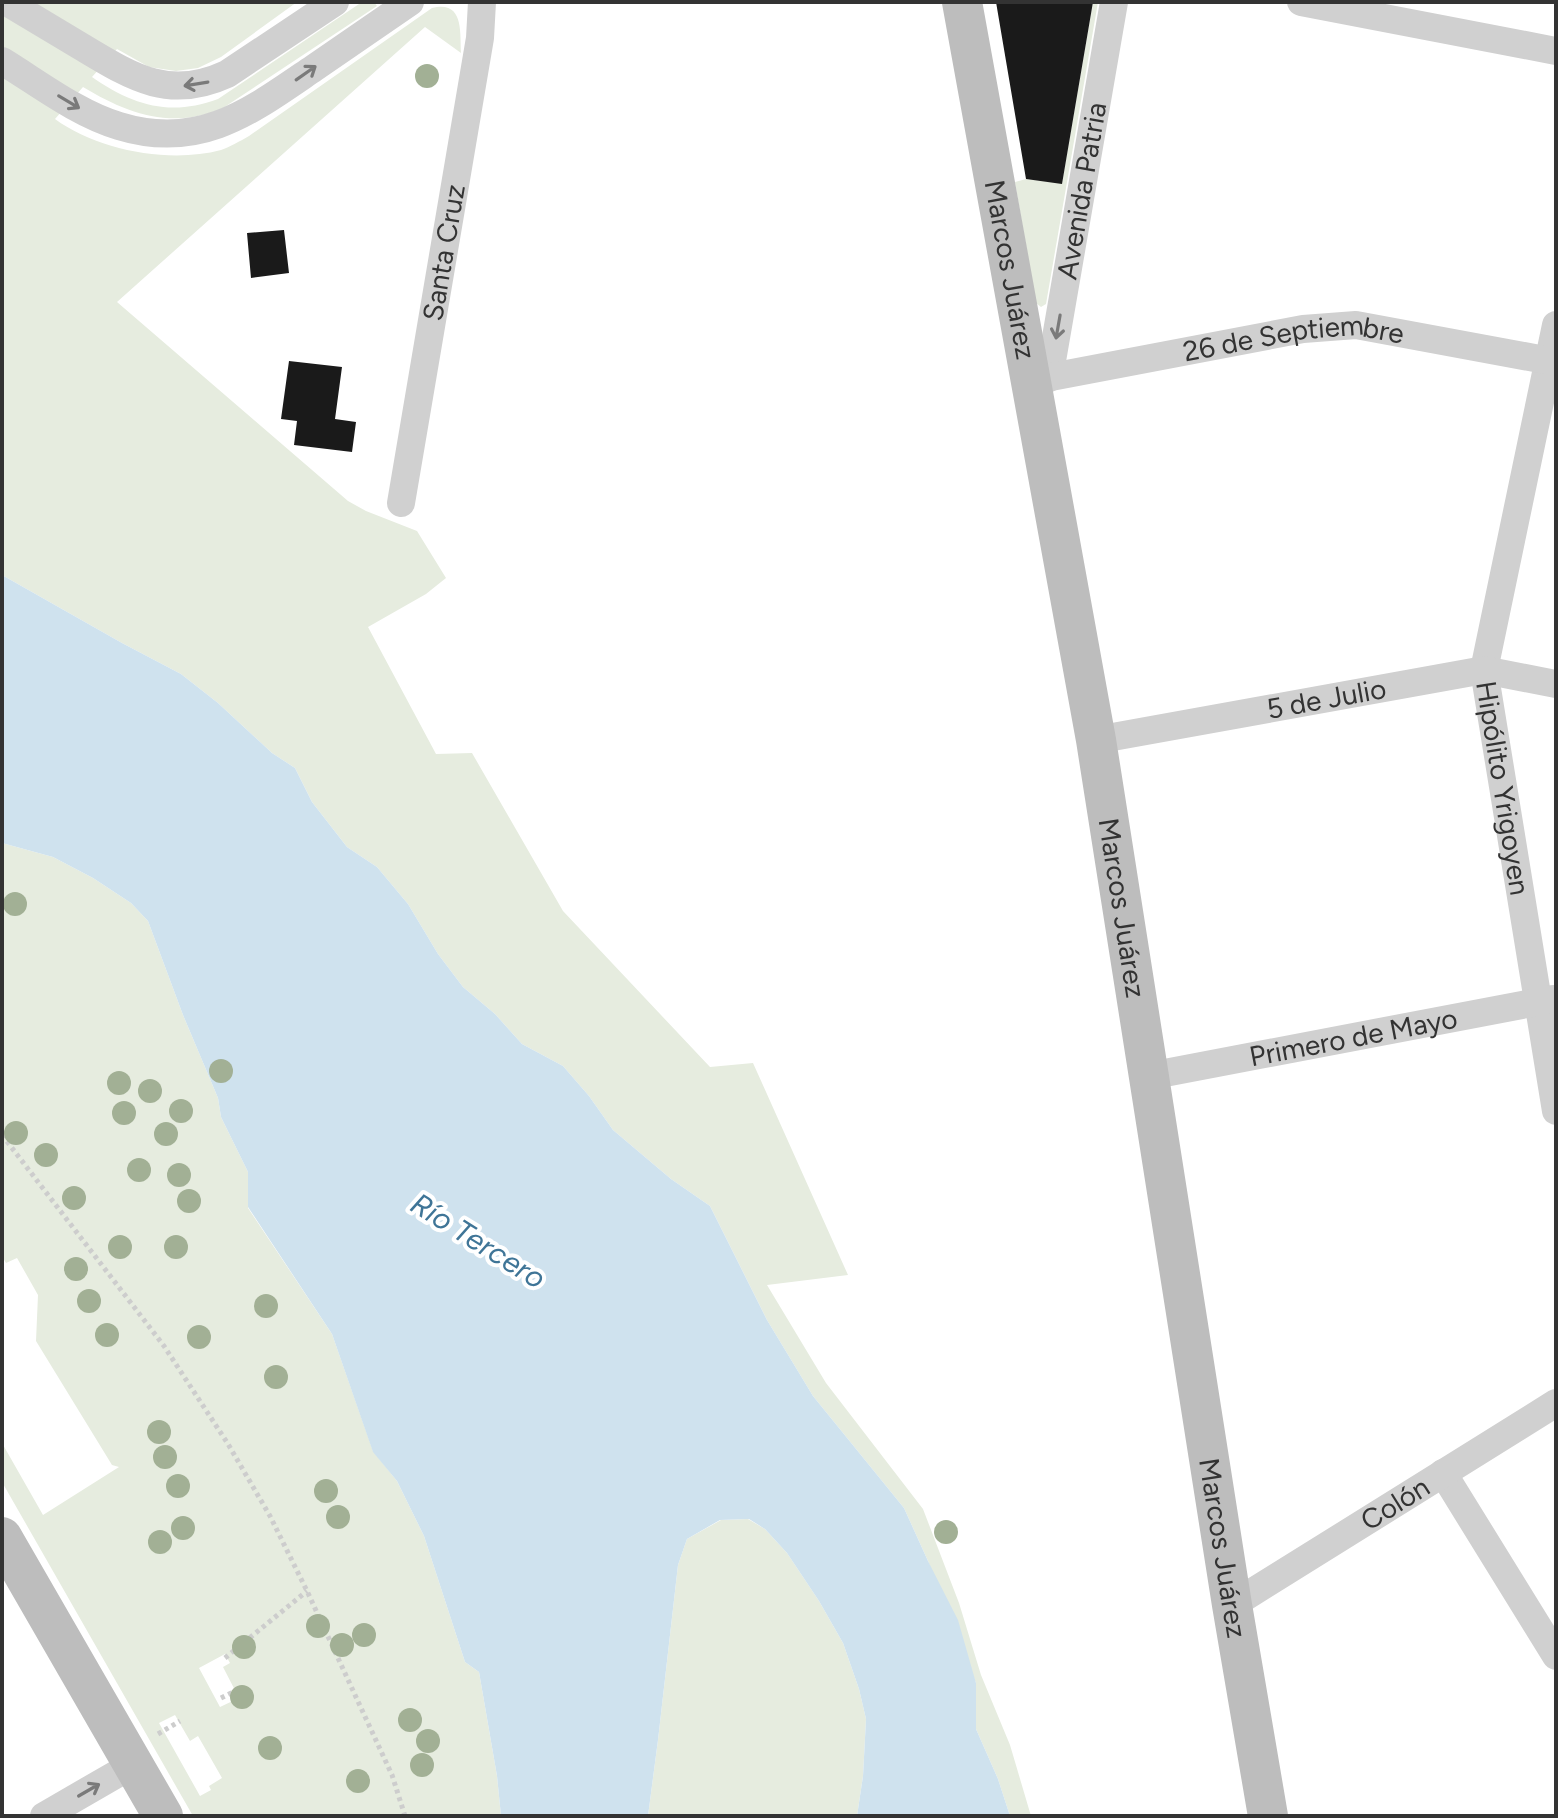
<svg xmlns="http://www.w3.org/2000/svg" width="1558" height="1818" font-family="Figtree,sans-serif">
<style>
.green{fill:#e6ecdf;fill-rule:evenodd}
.water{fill:#cfe2ee}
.building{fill:#1a1a1a}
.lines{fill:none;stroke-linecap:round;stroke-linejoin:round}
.path{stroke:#cdcdcd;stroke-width:5;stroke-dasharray:4 4;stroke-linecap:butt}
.minor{stroke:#d0d0d0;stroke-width:28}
.secondary{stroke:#bdbdbd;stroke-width:40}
.tree{fill:#a2b095}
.oneway{stroke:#7a7a7a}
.labels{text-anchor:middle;stroke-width:8;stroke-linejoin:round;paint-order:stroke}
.street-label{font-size:28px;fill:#333;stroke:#fff}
.water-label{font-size:30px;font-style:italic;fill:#3f7597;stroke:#fff}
</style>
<rect width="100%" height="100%" fill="#fff"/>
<!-- green -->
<path class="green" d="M2 2H297L221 57 198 68 176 71 149 67 117 49 92 77C132 105 170 117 218 99L362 2H374L377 6 223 108C172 130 128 114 83 87L55 119C97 150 169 164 221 150 230 147 240 141 249 136L432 8C464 0 460 32 461 53L425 27 117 302 348 501 366 511 417 531 446 578 426 594 368 627 436 754 472 753 563 911 710 1067 753 1063 848 1275 767 1285 826 1383 923 1509 959 1603 981 1675 1010 1745 1031 1816H1010L998 1779 976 1729V1683L928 1561 904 1508 813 1396 767 1320 710 1206 671 1179 613 1130 589 1096 563 1066 522 1044 495 1014 463 987 438 954 408 904 377 867 347 847 312 802 295 768 272 753 218 703 181 674 122 643 2 575Z
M1093 2H1098L1046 304 1041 307 1036 303 1015 182 1026 179 1062 183Z
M2 843 53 857 93 878 131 903 148 921 183 1015 218 1098 221 1117 248 1172V1208L332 1334 373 1451 397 1481 424 1536 465 1662 479 1672 497 1776 501 1816H193L2 1482V1443L43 1515 119 1467 112 1465 36 1341 38 1295 17 1258 6 1263 2 1256ZM225 1654 230 1663 223 1667 239 1698 220 1707 199 1668ZM175 1715 190 1741 198 1736 222 1778 209 1786 211 1790 200 1796 159 1723Z
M748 1519 765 1529 787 1553 819 1601 843 1643 859 1689 866 1719 863 1776 857 1816H648L658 1740 678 1565 687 1539 721 1520Z"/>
<!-- water -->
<path class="water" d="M2 575 122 643 181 674 218 703 272 753 295 768 312 802 347 847 377 867 408 904 438 954 463 987 495 1014 522 1044 563 1066 589 1096 613 1130 671 1179 710 1206 767 1320 813 1396 904 1508 928 1561 958 1620 976 1683V1729L998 1779 1010 1816H857L863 1776 866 1719 859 1689 843 1643 819 1601 787 1553 765 1529 749 1519 720 1520 687 1539 678 1565 658 1740 648 1816H501L497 1776 479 1672 465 1662 424 1536 397 1481 373 1452 332 1334 248 1207V1172L221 1117 218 1098 183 1015 148 921 131 903 93 878 53 857 2 843Z"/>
<!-- building -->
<path class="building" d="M996 2H1093L1062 184 1026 179Z
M284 230 289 273 251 278 247 233Z
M289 361 342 367 335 419 356 422 352 452 294 445 297 421 281 419Z"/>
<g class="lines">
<!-- path -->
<path class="path" d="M2 1135 164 1346 228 1444 270 1516 307 1591 392 1775 405 1816
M225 1658 307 1591
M221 1698 235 1691
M158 1734 180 1721"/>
<!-- minor -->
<g class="minor">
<path d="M7 2C32 17 57 32 82 47 132 77 169 101 227 74L335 2"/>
<path d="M1301 2 1556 51"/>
<path d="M2 61C38 83 78 114 119 126 200 151 251 111 314 68 346 46 378 24 410 2"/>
<path id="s1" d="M1556 325 1484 670 1556 1111"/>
<path id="s2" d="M1049 378 1114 2"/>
<path id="s3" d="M1030 381 1303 329 1356 325 1556 362"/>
<path id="s4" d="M401 503 480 38 482 2"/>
<path id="s5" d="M1096 740 1484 670 1556 684"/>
<path id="s6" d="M1149 1076 1553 999"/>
<path d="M1443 1473 1556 1656"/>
<path id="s7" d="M1232 1605 1556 1403"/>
<path d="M44 1816 134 1764"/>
</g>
<!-- secondary -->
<g class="secondary">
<path id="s8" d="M962 2 1096 740 1232 1605 1268 1816"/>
<path d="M2 1537 163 1816"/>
</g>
</g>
<!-- trees -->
<g class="tree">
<circle cx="427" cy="76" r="12"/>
<circle cx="15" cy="904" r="12"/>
<circle cx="221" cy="1071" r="12"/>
<circle cx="119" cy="1083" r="12"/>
<circle cx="150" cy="1091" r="12"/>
<circle cx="181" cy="1111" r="12"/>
<circle cx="124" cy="1113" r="12"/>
<circle cx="16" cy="1133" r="12"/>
<circle cx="166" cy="1134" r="12"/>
<circle cx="46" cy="1155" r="12"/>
<circle cx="139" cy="1170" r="12"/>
<circle cx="179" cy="1175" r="12"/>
<circle cx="74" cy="1198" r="12"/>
<circle cx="189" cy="1201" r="12"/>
<circle cx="120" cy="1247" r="12"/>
<circle cx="176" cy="1247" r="12"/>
<circle cx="76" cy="1269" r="12"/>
<circle cx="89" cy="1301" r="12"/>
<circle cx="266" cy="1306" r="12"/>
<circle cx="107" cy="1335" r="12"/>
<circle cx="199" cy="1337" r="12"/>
<circle cx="276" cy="1377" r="12"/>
<circle cx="159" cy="1432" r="12"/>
<circle cx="165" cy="1457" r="12"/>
<circle cx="178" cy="1486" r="12"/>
<circle cx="326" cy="1491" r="12"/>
<circle cx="338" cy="1517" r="12"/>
<circle cx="183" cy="1528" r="12"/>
<circle cx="946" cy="1532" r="12"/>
<circle cx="160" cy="1542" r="12"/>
<circle cx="318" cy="1626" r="12"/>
<circle cx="364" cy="1635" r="12"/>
<circle cx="342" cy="1645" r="12"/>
<circle cx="244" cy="1647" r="12"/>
<circle cx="242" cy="1697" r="12"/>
<circle cx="410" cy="1720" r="12"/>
<circle cx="428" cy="1741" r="12"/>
<circle cx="270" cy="1748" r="12"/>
<circle cx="422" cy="1765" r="12"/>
<circle cx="358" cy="1781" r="12"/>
</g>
<!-- one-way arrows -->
<defs><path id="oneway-shaft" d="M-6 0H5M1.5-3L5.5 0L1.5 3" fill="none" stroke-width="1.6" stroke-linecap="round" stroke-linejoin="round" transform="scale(2)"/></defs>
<g class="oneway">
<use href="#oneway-shaft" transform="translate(306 73) rotate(-35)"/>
<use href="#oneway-shaft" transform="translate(196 84) rotate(171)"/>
<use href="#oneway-shaft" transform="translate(69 102) rotate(31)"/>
<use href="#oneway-shaft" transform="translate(1058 327) rotate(100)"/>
<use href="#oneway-shaft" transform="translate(89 1790) rotate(-30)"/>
</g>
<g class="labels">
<!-- street labels -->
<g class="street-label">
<text dy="10" stroke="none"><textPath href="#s2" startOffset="190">Avenida Patria</textPath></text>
<text dy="10" stroke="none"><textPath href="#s4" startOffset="254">Santa Cruz</textPath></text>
<text dy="10" stroke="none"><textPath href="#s8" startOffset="272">Marcos Juárez</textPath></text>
<text dy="10" stroke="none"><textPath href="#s3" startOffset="268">26 de Septiembre</textPath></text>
<text dy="10" stroke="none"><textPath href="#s5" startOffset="234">5 de Julio</textPath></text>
<text dy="10" stroke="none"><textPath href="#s1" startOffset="472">Hipólito Yrigoyen</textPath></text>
<text dy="10" stroke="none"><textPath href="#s8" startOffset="920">Marcos Juárez</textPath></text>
<text dy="10" stroke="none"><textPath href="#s6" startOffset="208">Primero de Mayo</textPath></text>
<text dy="10" stroke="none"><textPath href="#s7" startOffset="192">Colón</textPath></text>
<text dy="10" stroke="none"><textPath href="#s8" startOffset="1568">Marcos Juárez</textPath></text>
</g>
<!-- water labels -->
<g class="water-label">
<text transform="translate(478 1241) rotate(32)" y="10">Río Tercero</text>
</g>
</g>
<!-- border -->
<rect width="1558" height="1818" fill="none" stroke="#333333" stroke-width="8"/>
</svg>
